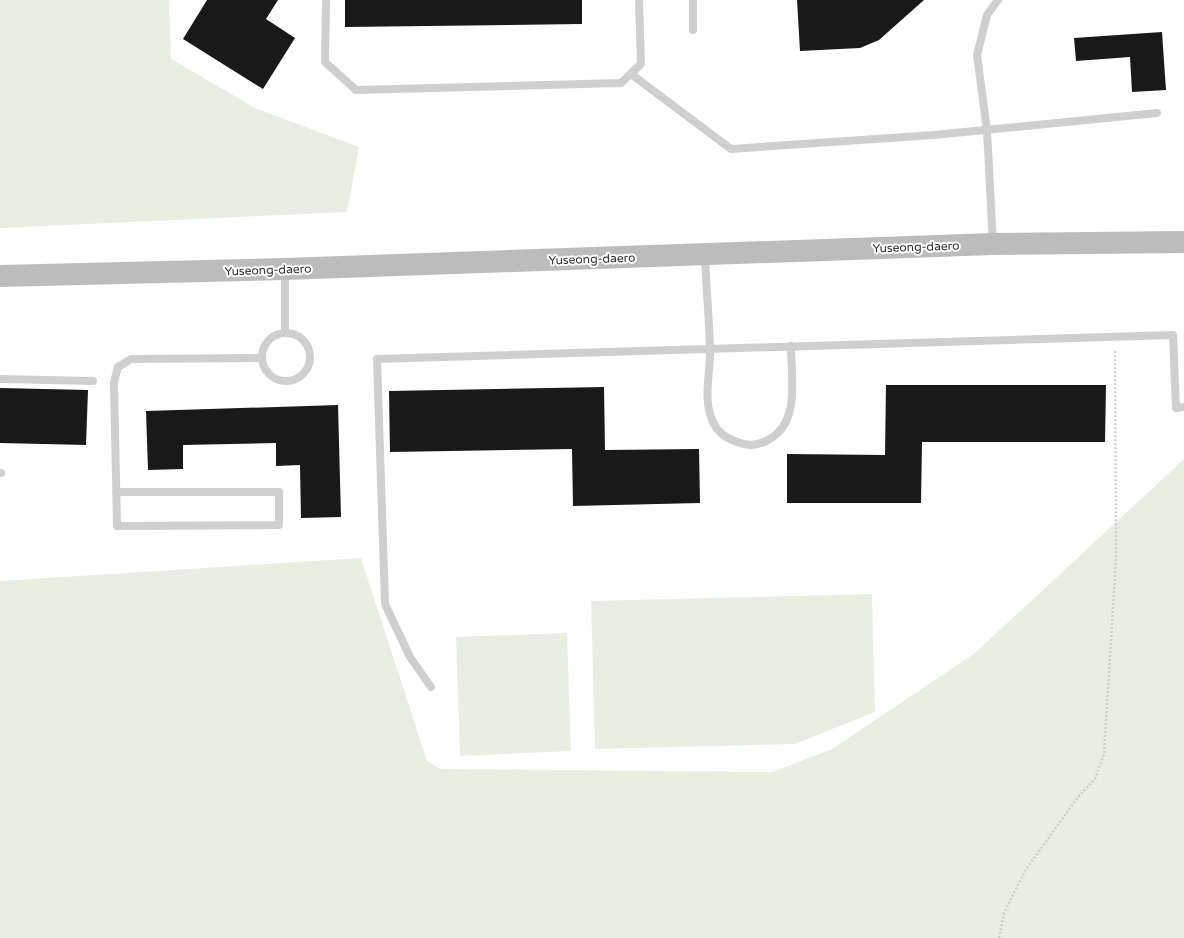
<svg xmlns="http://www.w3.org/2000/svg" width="1184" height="938" font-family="'Varela Round',sans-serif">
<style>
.green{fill:#e9efe0}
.building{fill:#191919}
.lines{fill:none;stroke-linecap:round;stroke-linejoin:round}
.path{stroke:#cfcfcf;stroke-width:2.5;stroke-dasharray:2 2;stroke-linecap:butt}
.lane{stroke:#cfcfcf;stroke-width:8}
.secondary{stroke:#bcbcbc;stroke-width:22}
.labels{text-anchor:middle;stroke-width:4;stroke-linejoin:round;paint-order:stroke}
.street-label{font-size:12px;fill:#323232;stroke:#fff}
</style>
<rect width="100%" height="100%" fill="#fff"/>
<!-- green -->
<path class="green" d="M0 0H169L171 59 255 108 359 147 347 212 0 228Z
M1184 459V938H0V581L361 558 427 761 440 769 773 772 832 749 975 653Z
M872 594 875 712 795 744 595 749 591 601Z
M567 633 571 751 460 756 456 637Z"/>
<!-- building -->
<path class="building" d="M207 0H278L266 19 295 38 263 89 183 39Z
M345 0H582V24L345 27Z
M797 0H924L879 40 860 48 800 51Z
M1162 32 1166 90 1132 92 1130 57 1076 61 1074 38Z
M886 385H1106L1105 442H922L921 503H787V454L885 455Z
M604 387 605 450 699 449 700 503 573 506 572 449 390 452 389 391Z
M0 388 88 390 86 445 0 443Z
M338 405 341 517 301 518 300 465 276 466V443L183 445V469L148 470 146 411Z"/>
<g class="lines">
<!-- path -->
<path class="path" d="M999 938 1004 913 1025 871 1078 797 1095 779 1104 754 1116 560 1115 350"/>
<!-- lane -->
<path class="lane" d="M326 0 325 62 356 90 621 83 641 64 639 0
M693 0V30
M631 74 731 149 934 135 1157 113
M993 244 987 130 977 55 987 15 998 0
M705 255C706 286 709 316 710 347 711 370 702 400 713 422 719 435 731 441 744 444 752 446 761 444 768 440 801 423 791 377 791 346
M285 269V332
M262 357a24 24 0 1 1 48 0a24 24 0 1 1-48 0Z
M0 379 93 381
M0 473H1
M116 492H279V525L117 526 114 382 118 367 131 359 262 358
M431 687 410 657 385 604 377 359 1173 335 1176 408 1184 407"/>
<!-- secondary -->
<path class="secondary" d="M0 276 285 269 993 244 1184 242"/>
</g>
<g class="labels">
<!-- street labels -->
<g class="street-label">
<text transform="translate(916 247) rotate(-2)" y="4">Yuseong-daero</text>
<text transform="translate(592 259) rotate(-2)" y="4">Yuseong-daero</text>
<text transform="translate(268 270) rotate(-2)" y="4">Yuseong-daero</text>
</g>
</g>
</svg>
